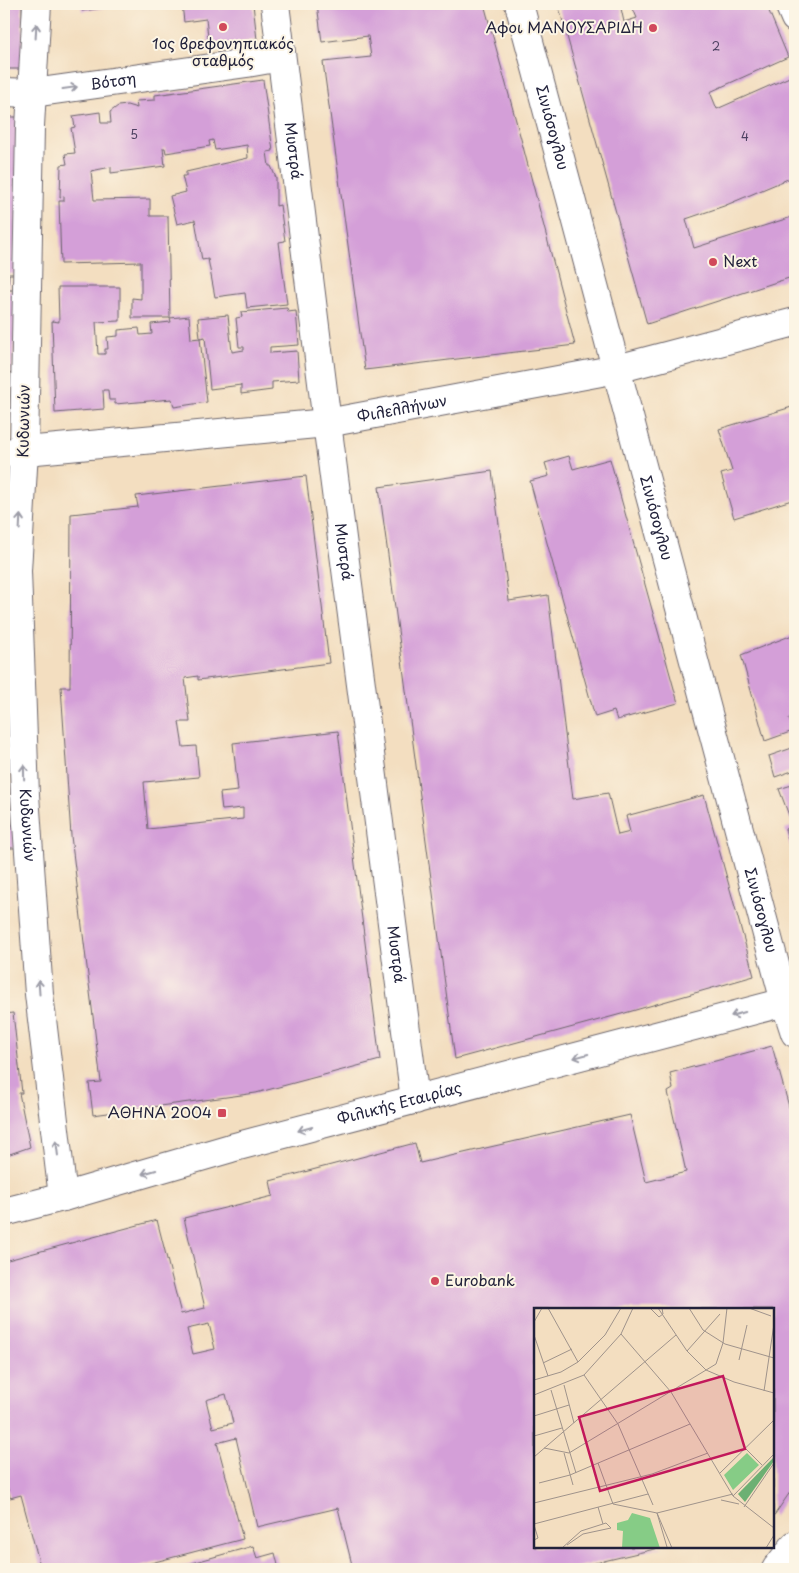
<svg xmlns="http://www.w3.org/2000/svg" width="799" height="1573" font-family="'Playpen Sans',sans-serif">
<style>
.building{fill:#d49fd8;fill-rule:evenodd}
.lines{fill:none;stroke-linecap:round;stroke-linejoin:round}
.minor-casing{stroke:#6b646a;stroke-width:30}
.minor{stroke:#fff;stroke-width:28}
.oneway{stroke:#9c9ca7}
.poi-dot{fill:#d1495b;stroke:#fcf5e5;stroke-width:2}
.labels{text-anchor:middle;stroke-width:4;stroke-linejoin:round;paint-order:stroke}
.number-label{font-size:12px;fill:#4e4162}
.poi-label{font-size:15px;fill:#22223b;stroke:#fcf5e5;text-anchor:end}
.street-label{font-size:15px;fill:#22223b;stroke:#fcf5e5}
.inset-road{fill:none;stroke:#9f938b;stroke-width:1}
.view{fill:#c2185b;fill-opacity:0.15;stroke:#c2185b;stroke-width:2.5}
.inset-edge{fill:none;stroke:#22223b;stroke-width:2.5}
</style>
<rect width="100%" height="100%" fill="#fcf5e5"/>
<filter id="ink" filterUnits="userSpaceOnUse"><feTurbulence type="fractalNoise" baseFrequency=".02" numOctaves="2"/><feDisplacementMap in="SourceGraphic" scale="10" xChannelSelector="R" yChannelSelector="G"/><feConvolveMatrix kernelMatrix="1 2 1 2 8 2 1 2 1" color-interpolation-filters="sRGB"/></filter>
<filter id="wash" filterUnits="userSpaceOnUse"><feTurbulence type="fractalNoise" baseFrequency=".0096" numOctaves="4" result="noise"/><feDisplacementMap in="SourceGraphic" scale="20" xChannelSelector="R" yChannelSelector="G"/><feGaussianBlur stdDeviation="1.12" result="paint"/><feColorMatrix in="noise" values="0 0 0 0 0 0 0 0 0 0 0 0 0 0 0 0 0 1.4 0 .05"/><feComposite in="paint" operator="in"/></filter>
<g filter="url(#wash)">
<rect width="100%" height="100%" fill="#f3dec0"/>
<g id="blocks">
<!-- building -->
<path class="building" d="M4 4H22L23 69H4Z
M81 4H123V5L82 11Z
M182 4H253L257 40 209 46 206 19 184 22Z
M317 4H484L521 139 575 345 365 370 323 62 371 57 368 36 322 42Z
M558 4H620L624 22 637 18 631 4H766L788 57 710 92 717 109 794 75 795 78V176L724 206 686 219 694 248 795 216V276L647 324Z
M263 80 273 151 267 152 269 166H271L276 178V206L280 205 285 241 279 242 287 304 247 308 245 293 215 297 208 259 202 260 195 220 177 224 170 196 186 192 182 176H186V172L248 158 247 145 215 150 213 140 209 141 210 146 166 153 165 148H163L165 166 111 173V167L91 171 94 200 150 199V216H168L170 318 189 316 191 339 200 338 207 402 174 407 172 399 115 404V400H109L108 390H103L104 409 55 413 52 321 59 322 58 287H120V321L96 322 98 354H105V349H108L107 337 118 336V330L139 328 140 335 152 334 151 324 171 322 170 318H132V298L141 299V262L61 264 59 201H64V196L60 197 61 165 67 164 65 154 75 153 71 128 75 127 73 116 100 112 101 123H111L110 112 118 106 127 105 137 108 136 101 155 100V95Z
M4 117H20L17 274H9L8 290H18L12 372 6 373 9 411H4Z
M287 308 288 312 296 311 299 345 270 347V353L297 351 299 380 272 382V390L241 394V385L210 389 205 337 200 338 198 318 228 315 232 352 244 350V347H239L236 318 242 317 241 312Z
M795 406V499L734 518 721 474 732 471 719 429Z
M569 456 573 469 610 459 678 703 617 720 614 711 595 717 530 481 549 476 545 463Z
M492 471 509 601 548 595 573 799 608 793 618 835 630 832 626 816 704 795 754 976 625 1013 455 1059 379 487Z
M306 476 329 663 198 680V676L185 678 190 722H179L183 747 196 746 199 777 144 782 148 829 243 819V808L222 810 220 793 238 791 233 743 338 731 380 1060 256 1093 93 1115 89 1083 101 1082 71 836 61 687H70L71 514 138 507 136 496Z
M4 509H7L6 586H4Z
M795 634V715L789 718 793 731 765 741 741 655Z
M795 747V770L775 777 769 756Z
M795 784V861L785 829 793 826 779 789Z
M4 825H23V848H4Z
M13 1013 22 1093H19L30 1147 4 1156V1014Z
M772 1046 795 1128V1160L791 1162 795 1178V1485L773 1517V1309H535V1547H663L570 1569H353L338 1508 257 1527 236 1438 217 1443 243 1539 128 1569H41L21 1495 10 1498 4 1473V1261L157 1220 181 1314 205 1308 184 1218 273 1196 270 1181 415 1143 420 1163 630 1115 646 1182 686 1172 668 1092 673 1089 670 1073ZM209 1324 215 1349 193 1354 187 1329ZM226 1394 233 1423 213 1428 206 1400Z
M253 1546 257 1558 275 1553 279 1569H171Z"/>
</g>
</g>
<g filter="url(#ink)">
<use href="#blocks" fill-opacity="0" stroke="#6b646a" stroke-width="1"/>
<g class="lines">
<!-- minor casing -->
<g class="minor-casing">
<g id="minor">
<path id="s1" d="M37 4 30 126 24 451 17 571 25 795 39 994 63 1197"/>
<path id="s2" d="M275 4 327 423 415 1100"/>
<path id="s3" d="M519 4 785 1002 795 1033"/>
<path d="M789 4 795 18"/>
<path id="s4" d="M4 92 33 93 247 63 281 57"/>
<path id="s5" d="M4 453 327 423 617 369 795 322"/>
<path id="s6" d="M4 1212 63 1197 231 1148 785 1002 795 997"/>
<path d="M776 1569 795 1545"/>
</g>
</g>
<!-- minor -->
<use href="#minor" class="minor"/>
</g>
<!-- one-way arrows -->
<defs><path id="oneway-shaft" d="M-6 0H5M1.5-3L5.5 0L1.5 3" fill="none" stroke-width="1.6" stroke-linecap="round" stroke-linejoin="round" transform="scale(1.25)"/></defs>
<g class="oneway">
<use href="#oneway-shaft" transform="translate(36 31) rotate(-87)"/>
<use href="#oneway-shaft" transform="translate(70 88) rotate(-8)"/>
<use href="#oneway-shaft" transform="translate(20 522) rotate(-87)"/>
<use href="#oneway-shaft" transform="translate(24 772) rotate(-91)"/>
<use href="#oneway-shaft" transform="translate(39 987) rotate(-94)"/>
<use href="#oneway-shaft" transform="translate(738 1014) rotate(165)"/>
<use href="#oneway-shaft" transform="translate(581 1056) rotate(165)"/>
<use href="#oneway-shaft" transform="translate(305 1129) rotate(165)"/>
<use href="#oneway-shaft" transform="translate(57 1148) rotate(-97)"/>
<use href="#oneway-shaft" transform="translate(149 1172) rotate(164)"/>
</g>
</g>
<!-- markers -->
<g class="poi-dot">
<circle cx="223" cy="27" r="5"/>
<circle cx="653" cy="28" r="5"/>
<circle cx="713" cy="262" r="5"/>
<rect x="217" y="1108" width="10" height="10" rx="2.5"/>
<circle cx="435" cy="1281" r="5"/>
</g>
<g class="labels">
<!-- number labels -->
<g class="number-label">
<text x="716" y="51">2</text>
<text x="134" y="139">5</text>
<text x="745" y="141">4</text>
</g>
<!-- poi labels -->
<g class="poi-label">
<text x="643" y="33">Αφοι ΜΑΝΟΥΣΑΡΙΔΗ</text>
<text x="223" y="49" text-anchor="middle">1ος βρεφονηπιακός<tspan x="223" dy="17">σταθμός</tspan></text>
<text x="723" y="267" text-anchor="start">Next</text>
<text x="212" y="1118">ΑΘΗΝΑ 2004</text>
<text x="445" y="1286" text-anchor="start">Eurobank</text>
</g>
<!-- street labels -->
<g class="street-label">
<text dy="5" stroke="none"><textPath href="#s4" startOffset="110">Βότση</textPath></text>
<text dy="5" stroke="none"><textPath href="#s3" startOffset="128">Σινιόσογλου</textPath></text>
<text dy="5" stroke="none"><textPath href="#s2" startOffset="148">Μυστρά</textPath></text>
<text dy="5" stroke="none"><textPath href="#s5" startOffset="401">Φιλελλήνων</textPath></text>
<text transform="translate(24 421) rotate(-89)" y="5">Κυδωνιών</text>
<text dy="5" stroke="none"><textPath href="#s3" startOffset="532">Σινιόσογλου</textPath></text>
<text dy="5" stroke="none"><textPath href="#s2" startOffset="552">Μυστρά</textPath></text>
<text dy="5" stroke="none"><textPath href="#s1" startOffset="822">Κυδωνιών</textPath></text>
<text dy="5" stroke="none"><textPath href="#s3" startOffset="938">Σινιόσογλου</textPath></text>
<text dy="5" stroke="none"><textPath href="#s2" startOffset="958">Μυστρά</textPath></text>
<text dy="5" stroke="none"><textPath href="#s6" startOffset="410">Φιλικής Εταιρίας</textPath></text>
</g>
</g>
<!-- overview -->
<g transform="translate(534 1308)">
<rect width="240" height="240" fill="#f3dec0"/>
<path d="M213 145 225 157 199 182 190 167ZM98 205 116 210 126 240H88L89 223 83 222V215L94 212Z" fill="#86cc86"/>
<path d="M240 149V153L211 194 204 186Z" fill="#6cb073"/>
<path class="inset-road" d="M14 0 44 54M116 0 125 9 129 6 128 0M124 0 153 43 172 62 200 74 240 85M155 0 169 22 191 36 240 50M215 0 237 8M0 14 8 0M87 26 137 84 199 188 240 220M0 27 14 68M153 43 186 6M205 52 213 17M9 55 38 41M50 67 84 116 119 197M0 72 27 64 44 54 71 27 87 0M30 77 40 115M17 82 42 165M230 83 240 16M0 87 50 67 87 26 99 0M0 108 35 97M0 128 28 120M10 140 35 145 182 56 189 35 193 0M211 140 228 157M30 145 39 177M0 149 142 27M64 155 79 196M186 165 240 112M5 175 36 167 156 116M199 188 240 146M187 192 205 196M0 195 118 166 174 145M79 196 123 205 199 186M64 199 69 216M210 199 240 155M123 205 138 240M123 205 133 239M0 216 114 186M0 217 4 230 0 232M33 237 49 226 77 220M28 240 47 223 72 215 77 220M232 240 240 227"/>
<path class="view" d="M189 68 211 141 66 183 45 109Z"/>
<rect width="240" height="240" class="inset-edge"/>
</g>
<!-- margin -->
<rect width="799" height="1573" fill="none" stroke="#fcf5e5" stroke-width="20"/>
</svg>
